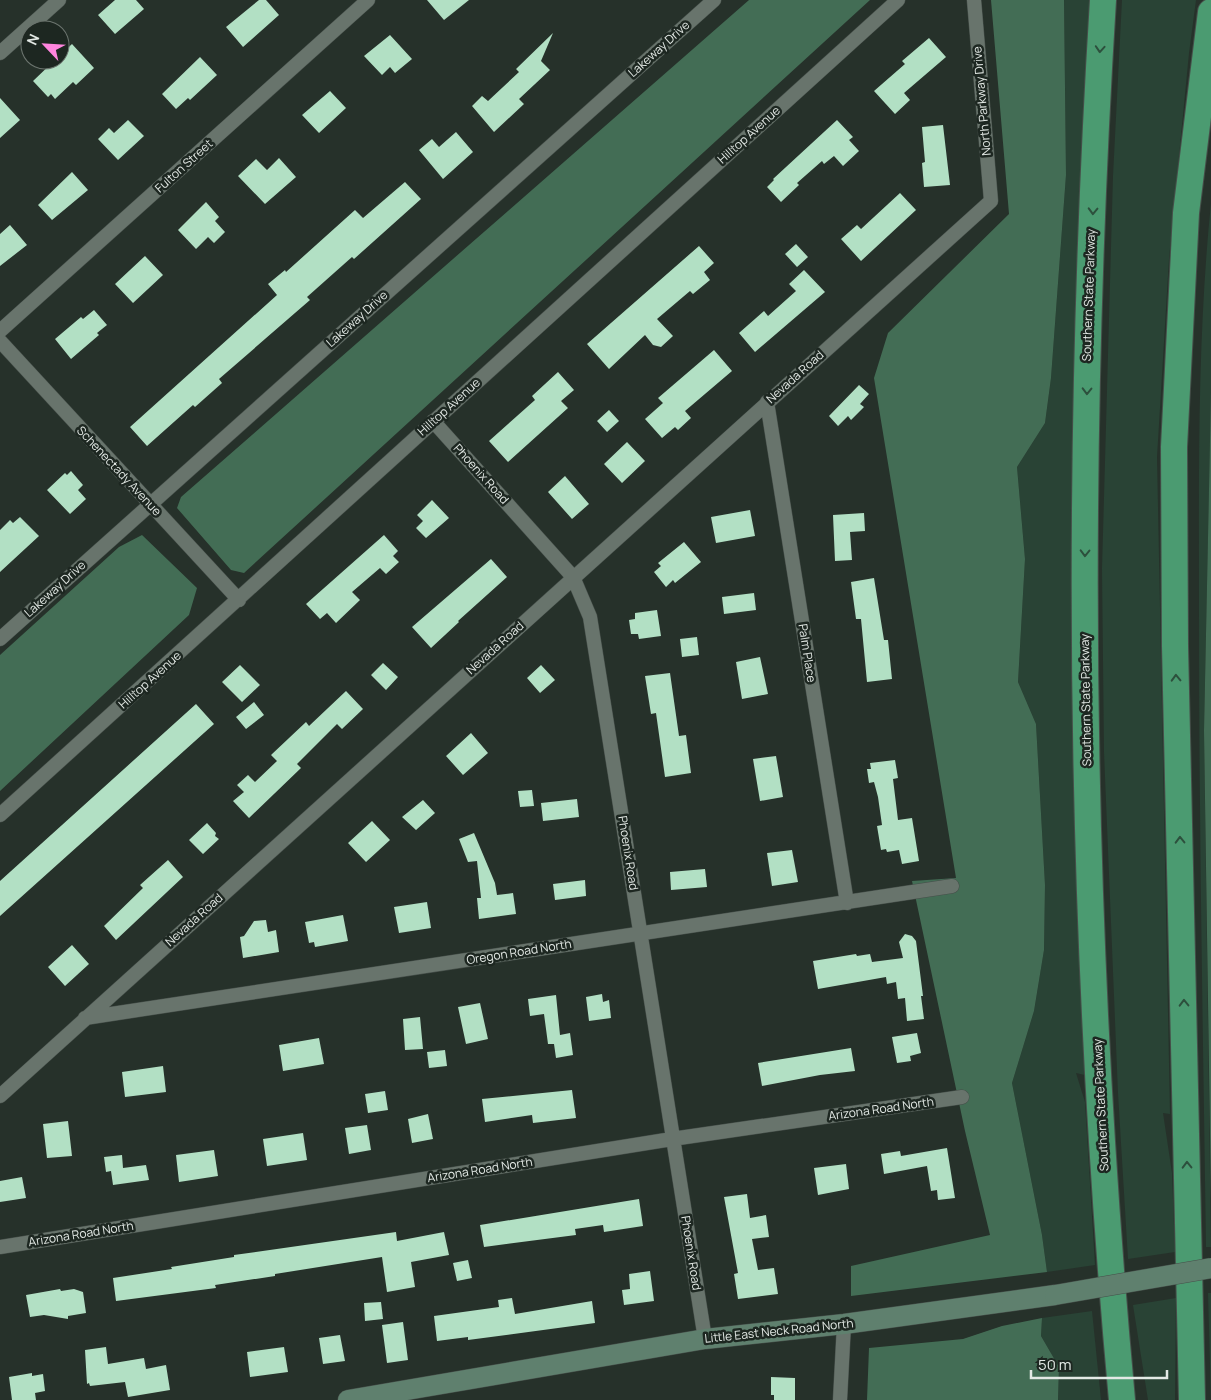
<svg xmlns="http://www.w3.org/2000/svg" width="1211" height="1400" font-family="Manrope,sans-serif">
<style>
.green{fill:#294335}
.forest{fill:#436d55}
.building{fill:#b2e0c4}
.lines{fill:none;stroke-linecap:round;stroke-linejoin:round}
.minor-casing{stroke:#464f4a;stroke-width:15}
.secondary-casing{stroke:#464f4a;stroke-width:21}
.motorway-casing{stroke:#464f4a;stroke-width:28}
.minor{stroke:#68746c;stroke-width:14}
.secondary{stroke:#5f806e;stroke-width:20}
.motorway{stroke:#4b9b71;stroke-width:26}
.secondary-bridge-casing{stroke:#464f4a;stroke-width:21;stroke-linecap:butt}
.secondary-bridge{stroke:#5f806e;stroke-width:20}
.oneway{stroke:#2d503d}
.labels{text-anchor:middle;stroke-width:5;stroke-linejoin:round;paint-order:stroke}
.street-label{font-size:12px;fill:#e3e9e5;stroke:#1d2721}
</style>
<rect width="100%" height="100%" fill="#26312a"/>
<!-- green -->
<path class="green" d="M1064 0H1091C1066 358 1074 716 1085 1075L1076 1073 1085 1102 1095 1265 1047 1272 1042 1235 1012 1083 1034 1011 1044 950 1045 885 1036 724 1018 682 1025 559 1017 467 1045 423 1051 378 1066 175Z
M1122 0H1196L1189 53 1169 259 1157 457 1170 1114 1163 1113 1172 1173 1175 1252 1128 1259 1118 1093 1104 752 1102 569 1113 176Z
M1211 203V397L1204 731 1211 1247H1206C1203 1037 1199 827 1199 617 1199 479 1197 340 1211 203Z
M1208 1293H1211V1400Z
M1176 1298 1175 1400H1148L1133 1305Z
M1092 1311 1101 1400H1058L1059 1367 1041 1336 1042 1318Z"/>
<!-- forest -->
<path class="forest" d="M749 0H870L244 573 231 570 177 508 181 497Z
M991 0H1064L1066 175 1051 378 1045 423 1017 467 1025 559 1018 682 1036 724 1045 885 1044 950 1034 1011 1012 1083 1042 1235 1047 1272 851 1296V1266L990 1235 965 1131 912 881 956 878 874 378 888 333 1009 214Z
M1211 392V1202L1204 731Z
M142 535 197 588 189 615 0 791V655L119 547Z
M1042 1318 1041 1336 1059 1367 1058 1400H867L869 1348 963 1339 1002 1326Z"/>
<!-- building -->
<path class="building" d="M115 0H136L144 9 115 34 98 15Z
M259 0H266L279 15 243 47 226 27Z
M427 0H469L444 20Z
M553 33 541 61 550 70 519 99 524 104 494 132 472 106 482 96 488 101 519 72 516 69Z
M390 35 412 59 395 73 390 67 382 75 364 56Z
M929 38 946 57 904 93 910 100 895 114 874 91 905 64 902 61Z
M72 44 94 68 76 85 73 82 55 99 51 94 48 97 33 81 55 60H60V55Z
M200 57 217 75 190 100 188 98 176 109 162 94Z
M330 91 346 108 319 133 302 115Z
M0 98 20 120 0 138Z
M128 120 144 136 118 160 98 139 109 128 114 133Z
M837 120 853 137 849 140 859 151 843 166 834 156 824 164 822 161 797 183 799 185 781 202 767 187 774 180 773 179Z
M943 125 950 185 924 187 922 163 925 162 922 127Z
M456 132 473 152 443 179 419 150 432 139 439 147Z
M279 158 296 177 265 204 238 176 256 159 267 170Z
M72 172 88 190 52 220 38 205Z
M405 182 421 199 354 259 352 257 307 297 310 300 219 379 222 383 195 407 193 405 147 446 130 427 277 295 268 284 285 270 286 272 355 210 363 218Z
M900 193 916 210 861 261 841 239 857 225 861 229Z
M206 202 219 217 215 221 225 232 214 243 208 237 196 249 178 230Z
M10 225 27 245 0 266V234Z
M796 244 808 257 797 267 785 254Z
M699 246 714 263 704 272 710 280 693 294 690 291 657 319 673 336 661 347 653 345 645 335 609 369 587 344Z
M145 256 163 275 133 303 115 284Z
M804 270 825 292 755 352 739 333 764 311 768 316 796 291 789 284Z
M94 310 107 325 97 333 99 335 71 359 55 339 81 317 83 319Z
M714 350 732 371 685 411 691 418 678 430 675 427 662 438 645 419 663 403 658 398Z
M558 372 574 390 561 401 568 408 508 462 489 441 535 400 532 396Z
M859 385 869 394 860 404 864 407 851 420 848 416 838 426 829 416Z
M609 410 619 421 607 432 597 421Z
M627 442 645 461 622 483 604 464Z
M71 471 83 485 78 490 86 499 70 514 47 490 65 473 67 475Z
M565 476 589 504 572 519 548 492Z
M432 500 449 518 426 538 416 528 423 521 417 515Z
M750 510 755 536 716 543 711 517Z
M864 513 865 531 850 532 852 560 835 561 833 515Z
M20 517 39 536 0 572V530L10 520 13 523Z
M384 535 398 551 393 556 399 562 386 574 380 568 352 592 360 600 336 623 327 613 320 619 306 604Z
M684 542 701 562 675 583 673 580 666 587 654 572 661 566 658 563Z
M491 559 507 577 458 621 459 622 431 648 412 627Z
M874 578 884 640H888L892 679 867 682 861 619H856L851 582Z
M754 593 756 610 724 614 722 597Z
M657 610 661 636 639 639 638 634H631L629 620 635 619V613Z
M697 637 699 655 682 657 680 639Z
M760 657 768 694 742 699 736 662Z
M383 663 398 677 386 690 371 675Z
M240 665 260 685 242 702 222 682Z
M541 665 555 680 540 693 527 678Z
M670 673 679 736 686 735 691 773 665 777 656 713 651 714 645 676Z
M346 691 363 709 342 729 337 724 297 764 301 768 249 818 233 801 244 792 237 785 248 775 255 782 277 761 271 755 306 722 309 726Z
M254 702 264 715 246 729 236 717Z
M196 704 214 724 0 916V881Z
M471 733 488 753 463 775 446 756Z
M776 756 783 797 760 801 753 759Z
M895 760 898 778 893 779 898 820 912 818 919 861 902 864 899 850 887 852 886 849 881 850 877 826 882 825 878 797 874 782 869 783 867 769H871L870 763Z
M532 790 534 806 520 807 518 791Z
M577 799 579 817 543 821 541 803Z
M423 800 435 813 416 830 402 817Z
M372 821 390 840 366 862 348 843Z
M207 823 216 833 215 836 219 839 203 854 189 840Z
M474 833 495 883 497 895 513 893 516 914 479 919 477 898H481L477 861 468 862 459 839Z
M792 850 798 882 772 886 767 853Z
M168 860 183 877 116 940 104 926 143 888 140 885Z
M705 869 707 887 671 890 670 872Z
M585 880 586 896 555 900 553 884Z
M427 902 431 928 399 933 394 907Z
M343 915 348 941 315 947 314 942 309 943 305 922Z
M266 920 268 932 276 930 279 952 243 958 240 937 244 936 254 921Z
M905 934 912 936 916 941 923 996H921L924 1019 907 1021 905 998 898 999 896 982 887 984 886 977 818 989 813 961 856 954 857 956 870 954 872 962 903 958 899 942Z
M72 945 89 964 65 986 48 967Z
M602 994 603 1002 609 1000 611 1018 589 1021 586 997Z
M556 995 560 1035 570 1033 573 1055 556 1058 554 1044H548L544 1014 530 1016 528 999Z
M480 1003 488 1039 466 1044 458 1007Z
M420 1017 423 1049 405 1050 403 1019Z
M917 1033 921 1053 910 1056 911 1061 897 1063 892 1037Z
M319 1038 324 1064 283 1071 279 1045Z
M851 1048 855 1071 820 1075 762 1086 758 1063Z
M445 1050 447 1066 429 1068 427 1052Z
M163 1066 166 1092 125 1097 122 1072Z
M572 1090 576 1118 533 1123 532 1115 485 1122 482 1099Z
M385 1091 388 1110 368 1113 365 1094Z
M428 1114 433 1139 412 1143 408 1119Z
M68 1121 72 1156 47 1158 43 1124Z
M367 1125 371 1150 349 1154 345 1128Z
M303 1133 307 1160 267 1166 263 1139Z
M947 1148 955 1198 938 1200 937 1190 931 1191 927 1166 884 1174 881 1154 900 1151 901 1156Z
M214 1150 218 1176 179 1182 176 1155Z
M122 1155 123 1168 146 1165 149 1180 113 1185 111 1171 106 1172 104 1157Z
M846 1164 849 1189 818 1195 814 1168Z
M22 1177 26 1198 0 1202V1181Z
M747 1194 750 1218 766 1215 769 1237 752 1239 758 1270 774 1268 778 1294 738 1299 734 1274 738 1273 724 1197Z
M639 1199 643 1226 604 1232 603 1225 575 1229 576 1235 484 1247 480 1225Z
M396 1232 397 1241 444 1232 449 1255 411 1262 415 1287 387 1292 382 1257 275 1274V1276L215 1285 216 1288 116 1301 113 1278 172 1269 171 1267 234 1257V1255Z
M468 1260 472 1278 457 1281 453 1263Z
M650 1271 654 1301 624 1305 622 1290 630 1289 629 1274Z
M60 1289 61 1291 74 1289 83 1292 86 1313 68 1316V1319L44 1315 30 1317 26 1295Z
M512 1298 515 1314 592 1301 595 1323 468 1340V1337L437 1341 434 1316 499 1307 498 1300Z
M381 1302 383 1319 365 1321 364 1303Z
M403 1322 408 1360 387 1363 382 1325Z
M340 1335 345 1361 323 1364 319 1338Z
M106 1347 108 1364 144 1358 146 1369 166 1365 170 1390 128 1397 125 1382 90 1386 89 1383 87 1384 85 1350Z
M284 1347 288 1372 250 1377 247 1352Z
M32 1373V1376L43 1374 45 1391 35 1393 36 1400H12L9 1377Z
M771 1377 795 1378V1400H774V1395H771Z"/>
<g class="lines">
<!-- minor casing -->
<g class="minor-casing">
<path id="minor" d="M0 53 59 0
M0 331 368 0
M0 341 239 600
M767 402 847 903
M433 421 573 577 590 617 705 1339
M0 639 714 0
M0 815 898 0
M85 1018 952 886
M0 1096 991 201 974 0
M0 1247 672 1139 962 1097
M840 1400 844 1324"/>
</g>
<!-- secondary casing -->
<g class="secondary-casing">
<path id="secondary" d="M348 1400 705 1339 844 1324 1055 1295"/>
</g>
<!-- motorway casing -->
<g class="motorway-casing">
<path id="motorway" d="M1103 0C1074 466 1079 935 1122 1400
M1192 1400 1175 646 1174 447 1186 213 1211 12"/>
</g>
<!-- minor -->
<use href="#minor" class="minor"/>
<!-- secondary -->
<use href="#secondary" class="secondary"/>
<!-- motorway -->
<use href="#motorway" class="motorway"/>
<!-- secondary-bridge casing -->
<g class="secondary-bridge-casing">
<path id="secondary-bridge" d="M1055 1295 1211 1268"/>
</g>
<!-- secondary-bridge -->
<use href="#secondary-bridge" class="secondary-bridge"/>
</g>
<!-- one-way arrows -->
<defs><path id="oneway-chevron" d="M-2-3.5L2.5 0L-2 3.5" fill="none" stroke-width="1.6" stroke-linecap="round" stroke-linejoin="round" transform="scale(1.25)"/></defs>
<g class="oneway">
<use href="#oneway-chevron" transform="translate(1100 49) rotate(94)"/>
<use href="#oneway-chevron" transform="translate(1093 211) rotate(92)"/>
<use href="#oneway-chevron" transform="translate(1087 391) rotate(91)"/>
<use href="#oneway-chevron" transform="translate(1085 553) rotate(91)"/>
<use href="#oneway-chevron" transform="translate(1176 678) rotate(-92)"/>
<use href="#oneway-chevron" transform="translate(1180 840) rotate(-91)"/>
<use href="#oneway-chevron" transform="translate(1184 1003) rotate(-91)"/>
<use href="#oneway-chevron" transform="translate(1187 1165) rotate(-91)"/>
</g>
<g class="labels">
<!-- street labels -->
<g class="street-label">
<text transform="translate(659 49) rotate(-42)" y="4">Lakeway Drive</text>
<text transform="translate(982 101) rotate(-95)" y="4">North Parkway Drive</text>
<text transform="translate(749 135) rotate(-42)" y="4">Hilltop Avenue</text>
<text transform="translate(184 166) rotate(-42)" y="4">Fulton Street</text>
<text transform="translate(1089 295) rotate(-88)" y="4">Southern State Parkway</text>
<text transform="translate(357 319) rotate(-42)" y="4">Lakeway Drive</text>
<text transform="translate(795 377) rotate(-42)" y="4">Nevada Road</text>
<text transform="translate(449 407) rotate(-42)" y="4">Hilltop Avenue</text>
<text transform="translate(119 471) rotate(47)" y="4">Schenectady Avenue</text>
<text transform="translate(481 474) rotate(48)" y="4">Phoenix Road</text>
<text transform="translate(55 589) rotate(-42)" y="4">Lakeway Drive</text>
<text transform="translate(495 648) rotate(-42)" y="4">Nevada Road</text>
<text transform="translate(807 653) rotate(81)" y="4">Palm Place</text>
<text transform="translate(150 680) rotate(-42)" y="4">Hilltop Avenue</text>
<text transform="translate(1086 700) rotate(-91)" y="4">Southern State Parkway</text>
<text transform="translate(628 853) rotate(81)" y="4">Phoenix Road</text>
<text transform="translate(194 920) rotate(-42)" y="4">Nevada Road</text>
<text transform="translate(519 952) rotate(-9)" y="4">Oregon Road North</text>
<text transform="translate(1101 1105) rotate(-93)" y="4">Southern State Parkway</text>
<text transform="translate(881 1109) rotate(-8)" y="4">Arizona Road North</text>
<text transform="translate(480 1170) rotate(-9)" y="4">Arizona Road North</text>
<text transform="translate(81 1234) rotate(-9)" y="4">Arizona Road North</text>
<text transform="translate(691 1253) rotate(81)" y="4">Phoenix Road</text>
<text transform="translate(779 1331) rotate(-6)" y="4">Little East Neck Road North</text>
</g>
</g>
<!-- north arrow -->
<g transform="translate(45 45) rotate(295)"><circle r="24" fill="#1d2721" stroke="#6c756f"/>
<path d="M0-4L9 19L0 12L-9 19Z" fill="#ff85de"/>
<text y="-8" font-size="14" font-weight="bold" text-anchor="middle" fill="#e3e9e5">N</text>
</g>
<!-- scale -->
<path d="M1031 1370v8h136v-8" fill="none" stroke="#e3e9e5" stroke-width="2.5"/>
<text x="1038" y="1370" font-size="15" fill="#e3e9e5" stroke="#1d2721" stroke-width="4" paint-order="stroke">50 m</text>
</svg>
